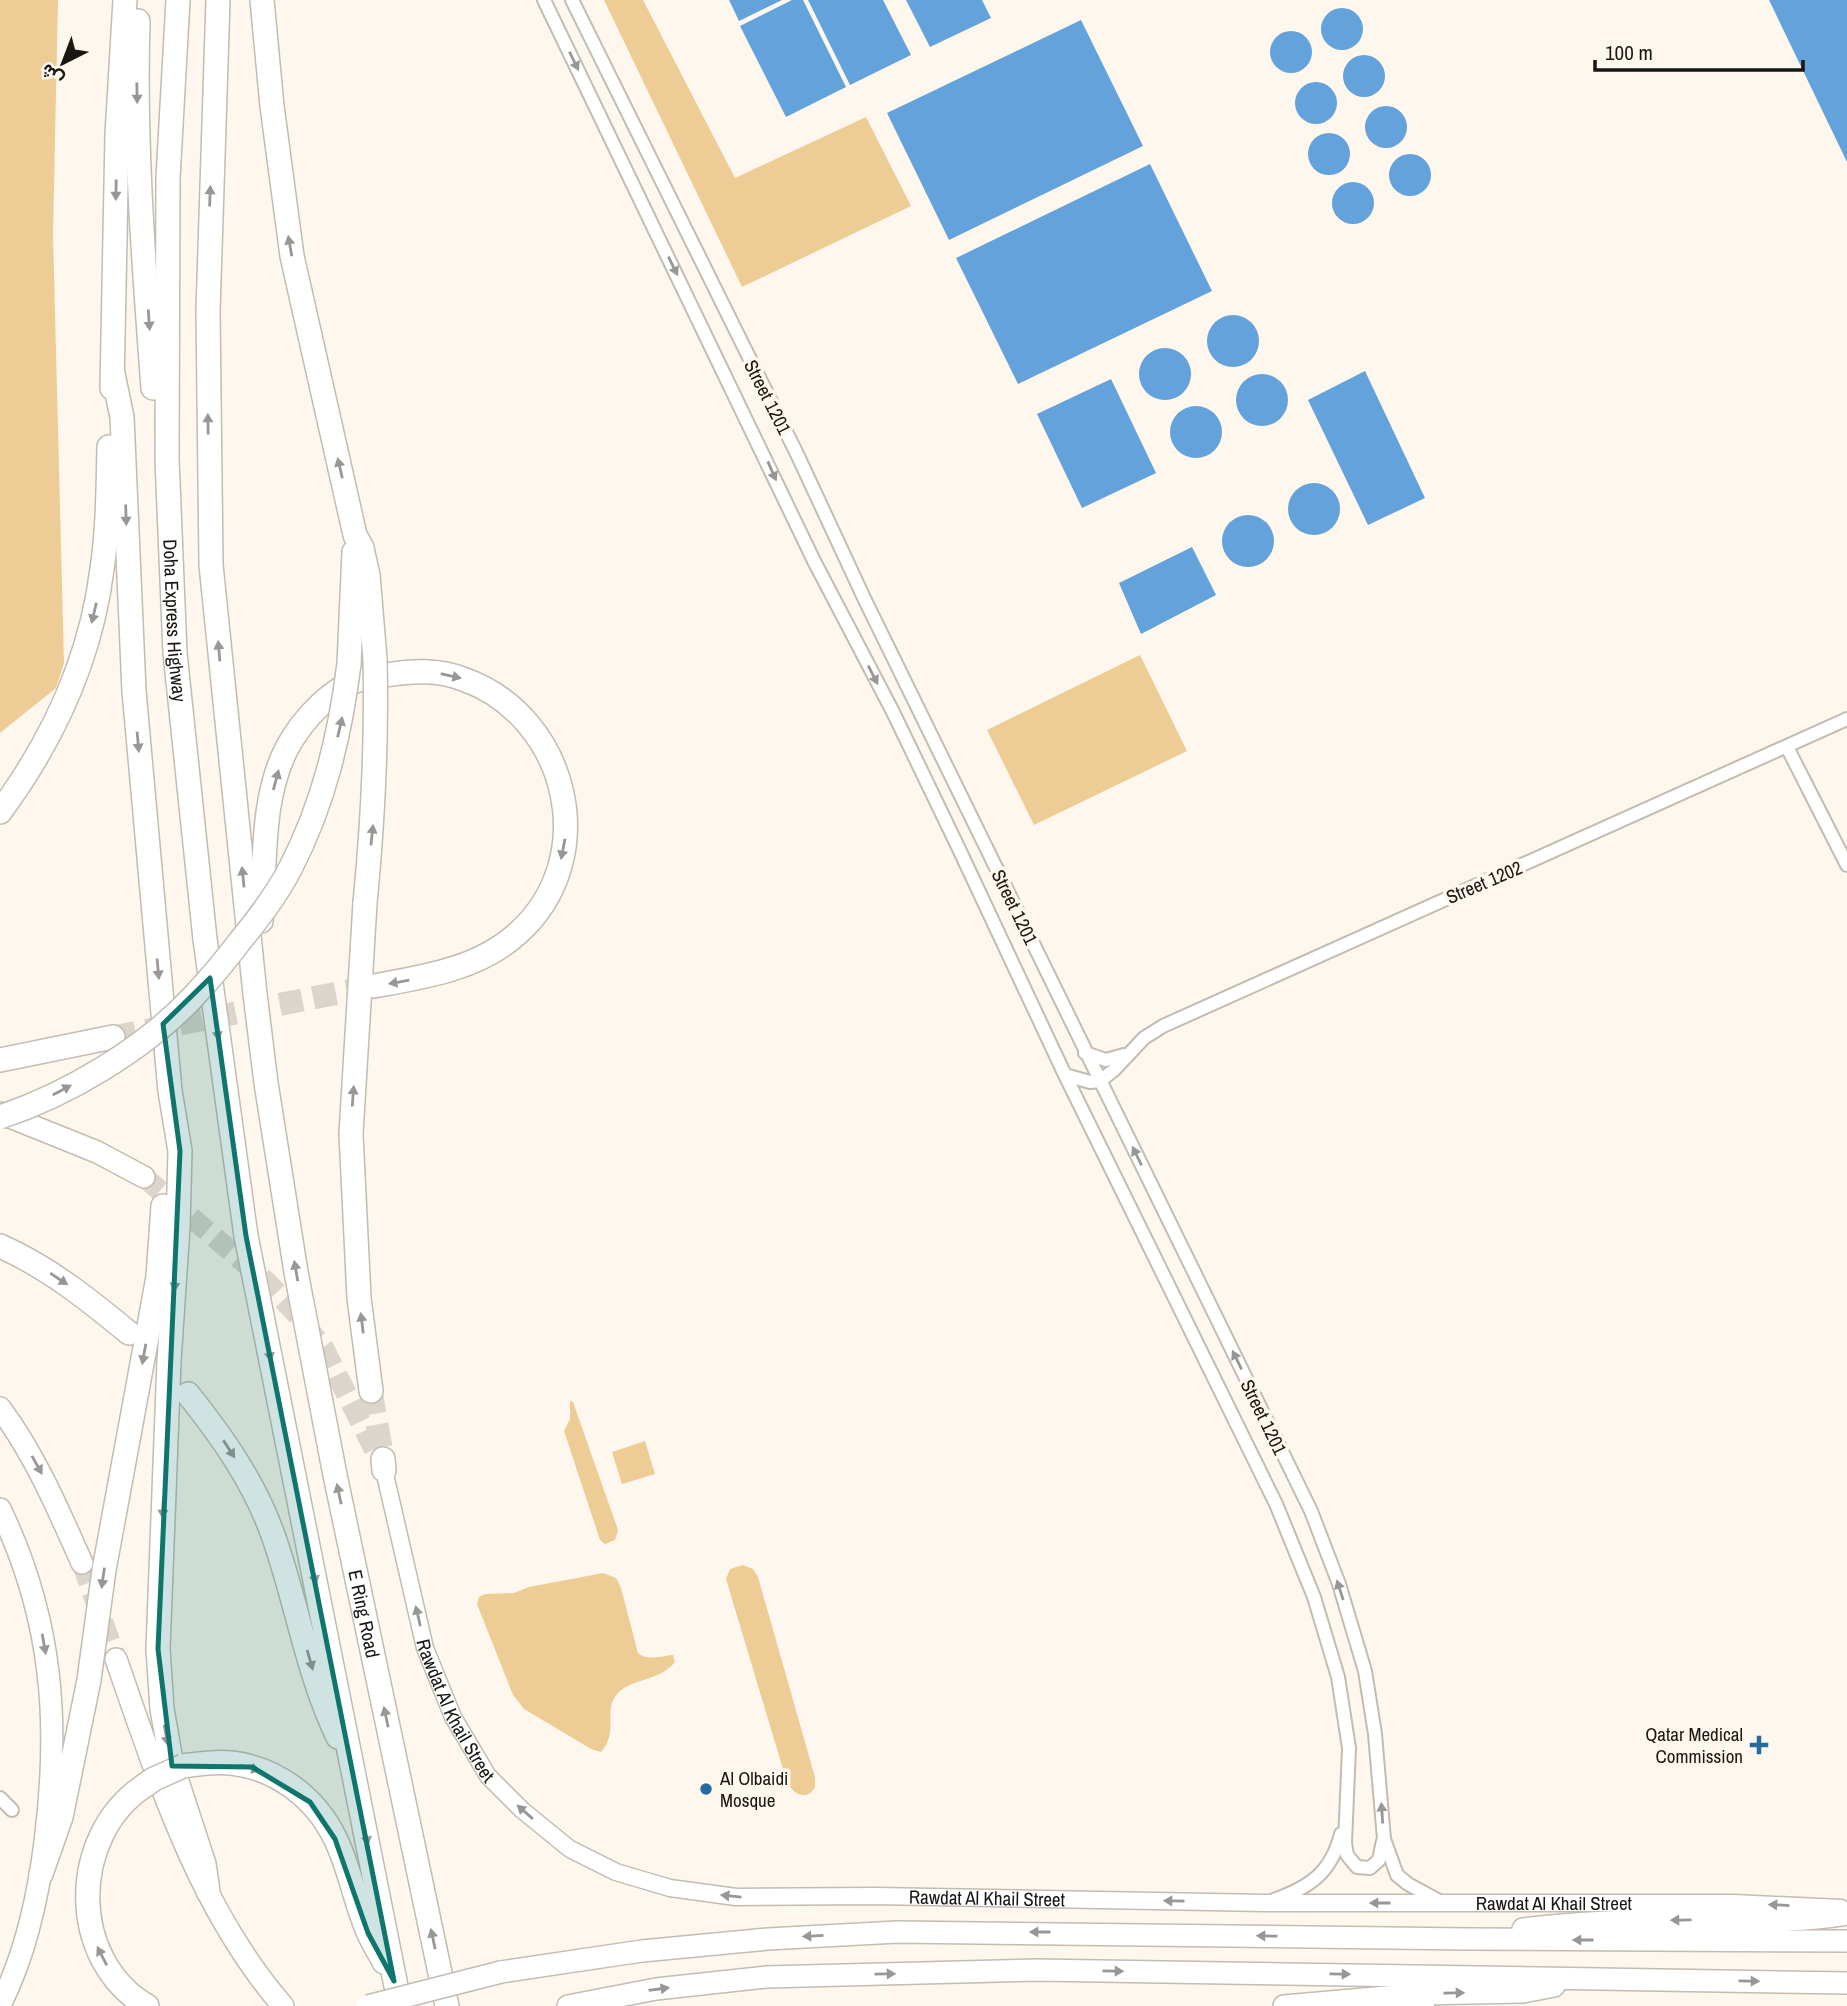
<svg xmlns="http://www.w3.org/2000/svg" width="1847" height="2006" font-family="'Archivo Narrow',Vazirmatn,sans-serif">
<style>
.green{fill:#edcc95}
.water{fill:#63a2da}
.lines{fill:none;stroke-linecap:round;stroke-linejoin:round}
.primary-tunnel{stroke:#dcd5cc;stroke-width:21;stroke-dasharray:21 10;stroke-linecap:butt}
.trunk-tunnel{stroke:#dcd5cc;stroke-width:21;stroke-dasharray:21 10;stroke-linecap:butt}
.motorway-tunnel{stroke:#dcd5cc;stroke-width:23;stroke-dasharray:23 11;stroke-linecap:butt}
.minor-casing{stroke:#c2bcb2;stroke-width:16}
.tertiary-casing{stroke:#c2bcb2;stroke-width:19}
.primary-casing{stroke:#c2bcb2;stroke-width:24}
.trunk-casing{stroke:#c2bcb2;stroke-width:24}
.motorway-casing{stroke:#c2bcb2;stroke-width:26}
.minor{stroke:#fff;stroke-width:12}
.tertiary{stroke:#fff;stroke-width:16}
.primary{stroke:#fff;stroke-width:21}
.trunk{stroke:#fff;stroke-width:21}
.motorway{stroke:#fff;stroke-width:23}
.trunk-bridge-casing{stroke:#c2bcb2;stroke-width:24;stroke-linecap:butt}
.motorway-bridge-casing{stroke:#c2bcb2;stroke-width:26;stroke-linecap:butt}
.trunk-bridge{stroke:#fff;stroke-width:21}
.motorway-bridge{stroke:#fff;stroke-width:23}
.oneway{fill:#989795}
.marked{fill:#0f766e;fill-opacity:0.2;stroke:#0f766e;stroke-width:5;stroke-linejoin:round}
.poi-dot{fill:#276a9f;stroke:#fef7ed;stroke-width:2.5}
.labels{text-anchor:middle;stroke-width:7;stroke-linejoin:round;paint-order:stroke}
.street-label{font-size:19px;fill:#191714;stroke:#fef7ed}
.poi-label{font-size:19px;fill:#191714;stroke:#fef7ed;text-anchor:end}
</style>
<rect width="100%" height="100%" fill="#fef7ed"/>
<!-- green -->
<path class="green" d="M0 0H58L53 234 64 663 56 688 0 733Z
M604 0H643L735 178 866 117 911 206 742 287Z
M1140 655 1187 751 1034 825 987 730Z
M570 1401 573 1402 618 1530 615 1540 605 1544 600 1540 564 1431 570 1419Z
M645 1441 655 1474 622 1484 612 1452Z
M743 1565 753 1569 758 1577 815 1777V1787C806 1803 791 1793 786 1779L726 1579 730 1569Z
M603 1573 616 1578 621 1588 638 1653C647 1661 662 1656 673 1655L675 1662C657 1683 633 1677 617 1694 603 1710 619 1732 601 1752L591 1749 524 1709 513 1695 477 1604 479 1597 485 1594 514 1593 529 1587Z"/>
<!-- water -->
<path class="water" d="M729 0H782L739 21Z
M792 0H803L846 87 786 117 740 26Z
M808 0H883L911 55 850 85Z
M906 0H982L991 18 930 47Z
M1769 0H1847V162Z
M1321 29a21 21 0 1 1 42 0a21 21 0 1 1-42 0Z
M1081 20 1143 146 949 240 887 113Z
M1270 52a21 21 0 1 1 42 0a21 21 0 1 1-42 0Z
M1343 76a21 21 0 1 1 42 0a21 21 0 1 1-42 0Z
M1295 103a21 21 0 1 1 42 0a21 21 0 1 1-42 0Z
M1365 127a21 21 0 1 1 42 0a21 21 0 1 1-42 0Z
M1308 154a21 21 0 1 1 42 0a21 21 0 1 1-42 0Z
M1389 175a21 21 0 1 1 42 0a21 21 0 1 1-42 0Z
M1150 164 1212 291 1018 384 956 258Z
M1332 203a21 21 0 1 1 42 0a21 21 0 1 1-42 0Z
M1207 341a26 26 0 1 1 52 0a26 26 0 1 1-52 0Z
M1139 374a26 26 0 1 1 52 0a26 26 0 1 1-52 0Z
M1365 371 1425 498 1368 525 1308 400Z
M1236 400a26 26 0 1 1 52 0a26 26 0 1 1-52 0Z
M1111 379 1156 473 1082 508 1037 414Z
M1170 432a26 26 0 1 1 52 0a26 26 0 1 1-52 0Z
M1288 509a26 26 0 1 1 52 0a26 26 0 1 1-52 0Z
M1222 541a26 26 0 1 1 52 0a26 26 0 1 1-52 0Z
M1192 547 1216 595 1141 634 1119 583Z"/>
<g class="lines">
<!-- primary-tunnel -->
<path class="primary-tunnel" d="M144 1177 268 1283 300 1318 324 1349 379 1459"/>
<!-- trunk-tunnel -->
<path class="trunk-tunnel" d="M82 1563 116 1659"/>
<!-- motorway-tunnel -->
<path class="motorway-tunnel" d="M113 1037 374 986
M371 1391 383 1459"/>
<!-- minor casing -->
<g class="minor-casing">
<path id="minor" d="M544 0 814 561 893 712 959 849 1065 1075 1276 1504 1314 1597 1338 1677 1349 1748 1345 1843 1347 1855 1357 1867 1370 1868 1379 1860 1383 1841
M572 0 797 454 864 598 1311 1511 1339 1584 1365 1671 1375 1734 1384 1839 1397 1875 1408 1884 1441 1902
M1787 747 1847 865
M1085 1053 1106 1060 1124 1055
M1065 1075 1090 1082 1100 1081 1114 1070 1144 1038 1163 1026 1847 719
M0 1798 12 1810
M1274 1900C1310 1887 1331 1873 1341 1834
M1400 2003 1428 2006"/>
</g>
<!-- tertiary casing -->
<g class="tertiary-casing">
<g id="tertiary">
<path id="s1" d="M384 1470 425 1648 453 1717 488 1776 522 1810 570 1849 616 1872 670 1888 736 1897 875 1896 1266 1903H1734L1841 1908"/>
</g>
</g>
<!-- primary casing -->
<g class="primary-casing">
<path id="primary" d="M0 1113 97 1152 144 1177
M0 1509C53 1619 60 1723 45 1842 38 1898 26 1954 0 2005"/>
</g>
<!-- trunk casing -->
<g class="trunk-casing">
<path id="trunk" d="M0 1408C35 1455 58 1509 82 1563
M116 1659C158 1779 198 1908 283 2006
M1523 1929C1578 1922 1635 1920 1690 1920 1743 1920 1795 1923 1847 1914
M501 1972 642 1951 768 1939 897 1932 1469 1939 1847 1941
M568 2006 656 1989 766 1977 1037 1970 1847 1983
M1284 2006 1421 1994 1523 1992 1554 1986"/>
</g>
<!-- motorway casing -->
<g class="motorway-casing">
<g id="motorway">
<path id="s2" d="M178 0 168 178 167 459 175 653 205 939 246 1236 400 2006"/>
<path id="s3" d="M218 0 208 311 211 565 255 994 266 1083 296 1272 335 1475 447 2006"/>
<path d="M262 0 272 106 292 256 355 535 362 548 368 575 375 659"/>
<path d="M138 21C134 143 144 266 153 388"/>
<path d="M113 374 122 417 134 691 170 1091 180 1151 178 1227 169 1361 158 1649 162 1709 172 1766 204 1864 208 1891"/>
<path d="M112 388 117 135 125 0"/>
<path d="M349 664 354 552"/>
<path d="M0 812C53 740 91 658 102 569 108 529 108 488 109 447"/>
<path d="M365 903 351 1134 359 1298 371 1391"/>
<path d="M261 921C266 865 260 800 287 748 302 720 332 687 364 678 370 676 378 676 385 675 412 671 437 669 463 679 568 716 603 858 517 934 478 969 424 977 374 986"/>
<path d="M0 1060 113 1037"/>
<path d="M0 1246C48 1267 89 1300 129 1333"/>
<path d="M188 1394C223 1438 254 1482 273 1535 297 1602 307 1673 338 1737"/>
<path d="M383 1459 384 1470"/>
<path d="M183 1766C199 1764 215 1761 231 1763 276 1768 315 1797 335 1838 350 1868 355 1903 369 1934 373 1943 379 1952 384 1962"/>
<path d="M144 1786C69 1836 68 1960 147 2006"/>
<path d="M41 1874 61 1817 89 1680 104 1570 158 1277 163 1206"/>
</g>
</g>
<!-- minor -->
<use href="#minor" class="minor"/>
<!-- tertiary -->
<use href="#tertiary" class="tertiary"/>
<!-- primary -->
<use href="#primary" class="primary"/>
<!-- trunk -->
<use href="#trunk" class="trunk"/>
<!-- motorway -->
<use href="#motorway" class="motorway"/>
<!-- trunk-bridge casing -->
<g class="trunk-bridge-casing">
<path id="trunk-bridge" d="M368 2006 501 1972"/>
</g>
<!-- motorway-bridge casing -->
<g class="motorway-bridge-casing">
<path id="motorway-bridge" d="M365 903C373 821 377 741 375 659
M0 1117C67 1095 144 1049 192 998 209 980 225 961 240 941 259 918 278 893 291 867 324 803 340 735 349 664
M144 1786 154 1779 183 1766"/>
</g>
<!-- trunk-bridge -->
<use href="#trunk-bridge" class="trunk-bridge"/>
<!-- motorway-bridge -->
<use href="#motorway-bridge" class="motorway-bridge"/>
</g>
<!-- one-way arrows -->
<defs><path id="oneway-solid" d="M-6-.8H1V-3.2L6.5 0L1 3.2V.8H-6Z" transform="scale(1.75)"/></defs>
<g class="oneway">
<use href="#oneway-solid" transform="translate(574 61) rotate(64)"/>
<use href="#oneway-solid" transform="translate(137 93) rotate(89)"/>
<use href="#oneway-solid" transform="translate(116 190) rotate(91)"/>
<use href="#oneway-solid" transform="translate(210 196) rotate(-88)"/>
<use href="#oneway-solid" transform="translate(290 246) rotate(-100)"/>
<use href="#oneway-solid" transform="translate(673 266) rotate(64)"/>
<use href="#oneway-solid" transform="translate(149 320) rotate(86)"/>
<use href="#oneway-solid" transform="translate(208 424) rotate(-91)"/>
<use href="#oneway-solid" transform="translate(340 468) rotate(-103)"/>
<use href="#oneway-solid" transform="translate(772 471) rotate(66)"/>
<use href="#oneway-solid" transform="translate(126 515) rotate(88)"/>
<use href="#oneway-solid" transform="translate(94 613) rotate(103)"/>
<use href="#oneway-solid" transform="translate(219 651) rotate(-95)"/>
<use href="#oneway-solid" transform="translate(873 675) rotate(63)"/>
<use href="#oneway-solid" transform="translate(451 676) rotate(13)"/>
<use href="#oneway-solid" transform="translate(340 727) rotate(-77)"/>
<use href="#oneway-solid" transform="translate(138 742) rotate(85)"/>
<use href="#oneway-solid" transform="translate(276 780) rotate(-75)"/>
<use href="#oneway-solid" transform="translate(372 835) rotate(-84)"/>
<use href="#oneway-solid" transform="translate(563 849) rotate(101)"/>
<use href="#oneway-solid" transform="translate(243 877) rotate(-96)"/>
<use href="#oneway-solid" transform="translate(158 969) rotate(85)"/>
<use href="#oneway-solid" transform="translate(399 982) rotate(170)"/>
<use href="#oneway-solid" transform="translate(217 1030) rotate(82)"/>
<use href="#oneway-solid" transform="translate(62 1090) rotate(-28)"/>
<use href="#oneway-solid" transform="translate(353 1096) rotate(-86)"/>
<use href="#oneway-solid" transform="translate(1137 1156) rotate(-116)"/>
<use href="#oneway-solid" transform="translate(296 1271) rotate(-100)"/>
<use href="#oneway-solid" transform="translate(59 1279) rotate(34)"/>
<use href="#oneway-solid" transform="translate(175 1281) rotate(94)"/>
<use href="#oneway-solid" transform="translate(362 1323) rotate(-97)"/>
<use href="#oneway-solid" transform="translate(269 1351) rotate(79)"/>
<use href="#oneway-solid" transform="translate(144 1354) rotate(100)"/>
<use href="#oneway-solid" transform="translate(1237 1360) rotate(-116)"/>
<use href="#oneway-solid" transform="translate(229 1449) rotate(57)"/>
<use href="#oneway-solid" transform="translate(37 1465) rotate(61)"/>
<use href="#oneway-solid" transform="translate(339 1494) rotate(-102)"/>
<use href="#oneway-solid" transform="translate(163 1508) rotate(92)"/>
<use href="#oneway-solid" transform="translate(314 1574) rotate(78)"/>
<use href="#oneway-solid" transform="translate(103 1578) rotate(98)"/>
<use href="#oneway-solid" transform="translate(1340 1590) rotate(-108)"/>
<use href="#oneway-solid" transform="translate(418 1616) rotate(-103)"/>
<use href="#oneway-solid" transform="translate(44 1644) rotate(80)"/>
<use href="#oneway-solid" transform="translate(310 1660) rotate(74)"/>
<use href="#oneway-solid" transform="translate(386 1717) rotate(-102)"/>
<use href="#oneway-solid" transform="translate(166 1735) rotate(80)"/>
<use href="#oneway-solid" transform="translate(250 1768) rotate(15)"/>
<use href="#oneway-solid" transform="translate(525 1812) rotate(-139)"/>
<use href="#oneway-solid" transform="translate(1382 1813) rotate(-94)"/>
<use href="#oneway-solid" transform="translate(366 1835) rotate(79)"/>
<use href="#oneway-solid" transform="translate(731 1896) rotate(-174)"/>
<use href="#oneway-solid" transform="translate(1174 1901) rotate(-179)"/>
<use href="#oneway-solid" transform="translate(1380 1903) rotate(180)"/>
<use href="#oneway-solid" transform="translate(1779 1905) rotate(-177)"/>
<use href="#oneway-solid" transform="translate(1681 1920) rotate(179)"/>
<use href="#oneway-solid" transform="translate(1040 1932) rotate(-180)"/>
<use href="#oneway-solid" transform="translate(813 1936) rotate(177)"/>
<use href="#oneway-solid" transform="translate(1267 1936) rotate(-179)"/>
<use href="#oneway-solid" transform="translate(433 1939) rotate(-102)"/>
<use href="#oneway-solid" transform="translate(1583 1940) rotate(-180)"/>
<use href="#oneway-solid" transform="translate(102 1956) rotate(-117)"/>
<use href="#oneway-solid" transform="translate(1113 1971) rotate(1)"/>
<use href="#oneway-solid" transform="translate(885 1974) rotate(-1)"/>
<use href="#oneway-solid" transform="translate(1340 1974) rotate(1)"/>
<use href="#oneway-solid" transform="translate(1749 1981) rotate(1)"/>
<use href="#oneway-solid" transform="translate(659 1989) rotate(-8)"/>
<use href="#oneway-solid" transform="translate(1454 1993) rotate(-1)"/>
</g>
<!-- marked area -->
<path class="marked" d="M210 978 246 1236 394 1981 368 1933 335 1839 310 1802 252 1767 172 1766 158 1649 180 1151 163 1024Z"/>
<!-- markers -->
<g class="poi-dot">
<path d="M1755.5 1734.5h7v7h7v7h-7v7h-7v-7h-7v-7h7z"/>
<circle cx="706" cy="1789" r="7"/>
</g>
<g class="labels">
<!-- street labels -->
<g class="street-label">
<text transform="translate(768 397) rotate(63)" y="7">Street 1201</text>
<text dy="7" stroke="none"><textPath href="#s2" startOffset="621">Doha Express Highway</textPath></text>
<text transform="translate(1484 882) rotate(-23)" y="7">Street 1202</text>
<text transform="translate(1015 907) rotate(64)" y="7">Street 1201</text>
<text transform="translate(1264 1417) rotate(64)" y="7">Street 1201</text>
<text dy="7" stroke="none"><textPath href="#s3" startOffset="1626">E Ring Road</textPath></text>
<text dy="7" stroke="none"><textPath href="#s1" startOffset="252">Rawdat Al Khail Street</textPath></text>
<text dy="7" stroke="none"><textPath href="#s1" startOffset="861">Rawdat Al Khail Street</textPath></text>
<text dy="7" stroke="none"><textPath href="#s1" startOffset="1428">Rawdat Al Khail Street</textPath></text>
</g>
<!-- poi labels -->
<g class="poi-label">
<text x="1743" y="1741">Qatar Medical<tspan x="1743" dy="22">Commission</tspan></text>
<text x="720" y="1785" text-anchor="start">Al Olbaidi<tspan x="720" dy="22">Mosque</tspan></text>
</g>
</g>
<!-- north arrow -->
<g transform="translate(63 63) rotate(222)" stroke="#fef7ed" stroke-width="5" paint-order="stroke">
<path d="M0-5L12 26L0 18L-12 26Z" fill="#191714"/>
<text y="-10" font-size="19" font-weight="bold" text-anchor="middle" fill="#191714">ش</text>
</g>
<!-- scale -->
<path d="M1595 60v10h208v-10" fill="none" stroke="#191714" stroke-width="3.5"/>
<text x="1605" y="60" font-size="21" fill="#191714" stroke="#fef7ed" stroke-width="5" paint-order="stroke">100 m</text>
</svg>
